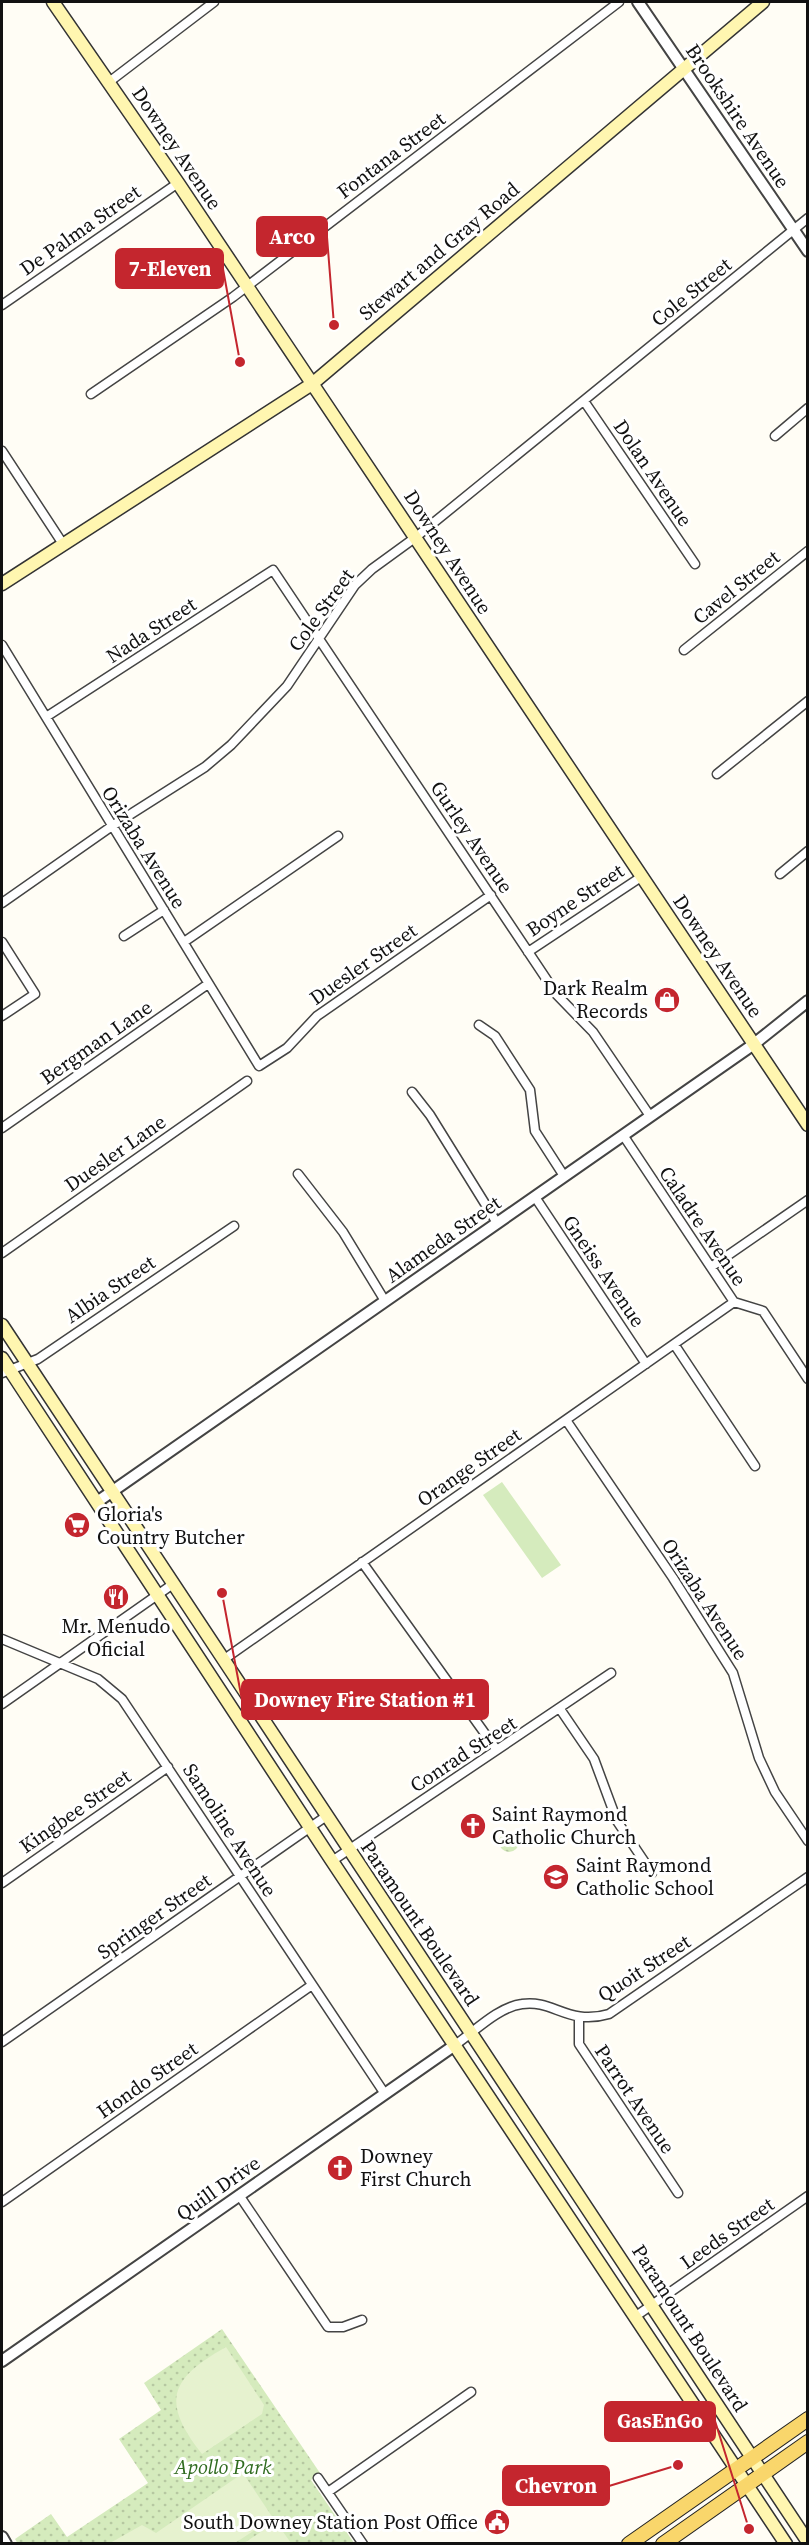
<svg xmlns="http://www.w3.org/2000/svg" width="809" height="2545" font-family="'Source Serif 4',serif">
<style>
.grass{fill:#d5ebbd}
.park{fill:url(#park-dots)}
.pitch{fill:#e6f2cf}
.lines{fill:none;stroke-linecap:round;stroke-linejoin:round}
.minor-casing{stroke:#444;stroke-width:11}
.tertiary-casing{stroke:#444;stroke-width:14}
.secondary-casing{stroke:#333;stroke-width:15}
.primary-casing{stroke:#222;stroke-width:16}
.minor{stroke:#fff;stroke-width:8}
.tertiary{stroke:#fff;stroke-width:10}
.secondary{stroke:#fff6b0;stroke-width:12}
.primary{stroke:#f9d66b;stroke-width:14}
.labels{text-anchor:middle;stroke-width:6;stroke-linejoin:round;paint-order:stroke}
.street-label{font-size:20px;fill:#111;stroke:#fff}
.poi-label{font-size:20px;fill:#111;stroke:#fff;text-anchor:start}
.park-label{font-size:20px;font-style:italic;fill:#2f6b1f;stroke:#fff}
.leader{fill:none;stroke:#c4262e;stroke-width:2}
.callout-dot{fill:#c4262e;stroke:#fff;stroke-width:2}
.callout{fill:#c4262e;stroke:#c4262e;stroke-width:2}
.callout-label{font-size:21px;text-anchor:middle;font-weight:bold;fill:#fff}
</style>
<defs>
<pattern id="park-dots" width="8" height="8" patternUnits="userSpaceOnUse" patternTransform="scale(1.5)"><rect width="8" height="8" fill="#d5ebbd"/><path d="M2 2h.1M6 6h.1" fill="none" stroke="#b6c8a1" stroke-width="1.8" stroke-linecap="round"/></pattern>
</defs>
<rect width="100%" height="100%" fill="#fffdf5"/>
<!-- grass -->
<path class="grass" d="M502 1482 561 1565 542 1578 483 1495Z"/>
<!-- park -->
<path class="park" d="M499 1842a10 10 0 1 1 20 0a10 10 0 1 1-20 0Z
M222 2329 320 2473 311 2480 354 2543 18 2544 15 2539 51 2514 67 2537 148 2483 119 2439 161 2410 144 2383Z"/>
<!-- pitch -->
<path class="pitch" d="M226 2347 264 2405 262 2414 202 2454C161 2402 169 2379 226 2347Z
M243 2473 273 2518 235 2543H110L142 2525 156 2533Z
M276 2522 291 2543H244Z"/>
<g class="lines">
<!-- minor casing -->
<g class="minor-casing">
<path id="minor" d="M109 82 214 2
M2 305 178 183
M91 394 233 297 619 2
M584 401 695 564
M775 436 808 408
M2 451 63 544
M2 645 259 1066 287 1048 317 1016 491 895
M684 650 808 551
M46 717 273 570 557 995 593 1032 650 1116
M717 774 808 701
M780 874 808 851
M2 903 112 826 205 767 231 745 287 686 355 585 372 569 416 537 808 218
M124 936 164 910
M2 942 35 994 2 1016
M184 942 338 836
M528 952 641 877
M479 1025 495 1036 530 1090 535 1131 564 1176
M412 1092 430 1115 497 1223
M2 1128 208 984
M623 1135 734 1302 763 1311 808 1379
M298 1174 343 1232 385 1301
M535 1197 646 1364
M2 1253 247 1081
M711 1267 808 1200
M674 1344 755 1466
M2 1373 38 1359 234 1226
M566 1420 673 1578 733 1673 759 1758 775 1792 808 1841
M362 1562 496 1749
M2 1639 98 1679 122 1699 385 2094
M223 1660 734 1302
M2 1704 173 1584
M560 1709 594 1759 617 1821 652 1873
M332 1861 611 1673
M2 1883 168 1767
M579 2018V2044L678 2193
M2 2042 325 1817
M455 2045C474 2032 498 2007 522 2004 553 1999 568 2026 609 2014L808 1877
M239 2195 328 2327H343L362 2320
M2 2202 312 1985
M636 2316 808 2196
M318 2478 363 2544
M328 2492 471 2392"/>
</g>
<!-- tertiary casing -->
<g class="tertiary-casing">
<path id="tertiary" d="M638 2 808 251
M97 1502 754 1044 808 1001
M2 2361 455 2045
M2 2537 6 2544"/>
</g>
<!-- secondary casing -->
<g class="secondary-casing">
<path id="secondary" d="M53 2 178 183 808 1125
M2 584 312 384 763 2
M2 1325 808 2542
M2 1358 332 1861 786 2544"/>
</g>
<!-- primary casing -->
<g class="primary-casing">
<path id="primary" d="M629 2544 808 2419
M663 2544 808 2442"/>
</g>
<!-- minor -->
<use href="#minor" class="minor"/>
<!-- tertiary -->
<use href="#tertiary" class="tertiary"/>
<!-- secondary -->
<use href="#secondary" class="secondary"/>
<!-- primary -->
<use href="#primary" class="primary"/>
</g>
<!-- icons -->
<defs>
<g id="shop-disc" transform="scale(1.35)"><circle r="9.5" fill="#c4262e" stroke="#fff"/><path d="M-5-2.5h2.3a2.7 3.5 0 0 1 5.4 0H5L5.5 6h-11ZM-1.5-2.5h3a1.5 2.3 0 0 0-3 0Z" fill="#fff"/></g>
<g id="supermarket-disc" transform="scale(1.35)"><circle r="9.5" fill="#c4262e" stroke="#fff"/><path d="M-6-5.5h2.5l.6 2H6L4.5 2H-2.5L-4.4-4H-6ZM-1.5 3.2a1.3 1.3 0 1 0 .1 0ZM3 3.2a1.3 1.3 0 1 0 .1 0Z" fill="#fff"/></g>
<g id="restaurant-disc" transform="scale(1.35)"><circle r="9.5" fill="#c4262e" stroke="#fff"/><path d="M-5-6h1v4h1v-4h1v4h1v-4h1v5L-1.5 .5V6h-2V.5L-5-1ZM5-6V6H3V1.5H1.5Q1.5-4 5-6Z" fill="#fff"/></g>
<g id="church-disc" transform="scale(1.35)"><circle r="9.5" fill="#c4262e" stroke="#fff"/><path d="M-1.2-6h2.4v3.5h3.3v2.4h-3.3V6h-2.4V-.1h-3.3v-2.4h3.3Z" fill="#fff"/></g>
<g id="school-disc" transform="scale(1.35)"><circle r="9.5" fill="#c4262e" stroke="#fff"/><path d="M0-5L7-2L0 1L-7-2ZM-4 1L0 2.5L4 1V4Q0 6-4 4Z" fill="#fff"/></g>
<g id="civic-disc" transform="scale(1.35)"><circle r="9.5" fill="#c4262e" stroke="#fff"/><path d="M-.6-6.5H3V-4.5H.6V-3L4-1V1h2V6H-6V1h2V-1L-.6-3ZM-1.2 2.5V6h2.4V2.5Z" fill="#fff"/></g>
</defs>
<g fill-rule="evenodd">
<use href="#shop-disc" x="667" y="1000"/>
<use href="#supermarket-disc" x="77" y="1525"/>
<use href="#restaurant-disc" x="116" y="1597"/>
<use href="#church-disc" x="473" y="1826"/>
<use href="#school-disc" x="556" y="1877"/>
<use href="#church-disc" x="340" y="2168"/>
<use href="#civic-disc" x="497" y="2522"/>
</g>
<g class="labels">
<!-- street labels -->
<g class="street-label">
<text transform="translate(738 116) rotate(56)" y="7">Brookshire Avenue</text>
<text transform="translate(177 148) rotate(56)" y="7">Downey Avenue</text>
<text transform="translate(391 155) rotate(-37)" y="7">Fontana Street</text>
<text transform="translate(80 230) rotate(-35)" y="7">De Palma Street</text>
<text transform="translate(439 251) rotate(-40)" y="7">Stewart and Gray Road</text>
<text transform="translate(691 292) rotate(-39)" y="7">Cole Street</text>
<text transform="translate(653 473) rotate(56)" y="7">Dolan Avenue</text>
<text transform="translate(448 552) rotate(57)" y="7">Downey Avenue</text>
<text transform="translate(736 587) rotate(-39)" y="7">Cavel Street</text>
<text transform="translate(321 610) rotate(-54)" y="7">Cole Street</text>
<text transform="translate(151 630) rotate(-33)" y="7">Nada Street</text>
<text transform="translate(472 837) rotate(56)" y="7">Gurley Avenue</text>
<text transform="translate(144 847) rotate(58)" y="7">Orizaba Avenue</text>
<text transform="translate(575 900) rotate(-34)" y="7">Boyne Street</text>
<text transform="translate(718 956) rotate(56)" y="7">Downey Avenue</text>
<text transform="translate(363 964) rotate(-35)" y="7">Duesler Street</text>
<text transform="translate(96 1042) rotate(-35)" y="7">Bergman Lane</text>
<text transform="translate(115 1153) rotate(-35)" y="7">Duesler Lane</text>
<text transform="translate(703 1226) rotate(56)" y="7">Caladre Avenue</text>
<text transform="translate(443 1239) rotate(-35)" y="7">Alameda Street</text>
<text transform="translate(604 1271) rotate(56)" y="7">Gneiss Avenue</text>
<text transform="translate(110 1289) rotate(-34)" y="7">Albia Street</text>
<text transform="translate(469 1467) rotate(-35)" y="7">Orange Street</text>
<text transform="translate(705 1599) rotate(57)" y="7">Orizaba Avenue</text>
<text transform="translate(463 1754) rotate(-33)" y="7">Conrad Street</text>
<text transform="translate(75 1811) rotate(-35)" y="7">Kingbee Street</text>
<text transform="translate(230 1830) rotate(57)" y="7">Samoline Avenue</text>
<text transform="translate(154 1916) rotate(-35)" y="7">Springer Street</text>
<text transform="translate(420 1923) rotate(56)" y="7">Paramount Boulevard</text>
<text transform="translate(644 1968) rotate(-33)" y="7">Quoit Street</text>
<text transform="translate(147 2080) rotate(-35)" y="7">Hondo Street</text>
<text transform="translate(635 2099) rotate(56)" y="7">Parrot Avenue</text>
<text transform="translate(218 2188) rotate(-35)" y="7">Quill Drive</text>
<text transform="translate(727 2233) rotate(-35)" y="7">Leeds Street</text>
<text transform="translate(690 2328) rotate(57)" y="7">Paramount Boulevard</text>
</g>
<!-- poi labels -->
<g class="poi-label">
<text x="648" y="995" text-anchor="end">Dark Realm<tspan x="648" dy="23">Records</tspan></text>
<text x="97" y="1521">Gloria's<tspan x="97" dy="23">Country Butcher</tspan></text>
<text x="116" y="1633" text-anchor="middle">Mr. Menudo<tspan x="116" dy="23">Oficial</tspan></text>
<text x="492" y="1821">Saint Raymond<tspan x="492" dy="23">Catholic Church</tspan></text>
<text x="576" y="1872">Saint Raymond<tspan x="576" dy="23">Catholic School</tspan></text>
<text x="360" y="2163">Downey<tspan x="360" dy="23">First Church</tspan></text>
<text x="478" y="2529" text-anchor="end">South Downey Station Post Office</text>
</g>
<!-- park labels -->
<g class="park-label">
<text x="223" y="2474">Apollo Park</text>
</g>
</g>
<!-- callouts -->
<path class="leader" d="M334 325L327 237M240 362L223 269M222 1593L242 1700M749 2529L715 2421M678 2465L609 2486"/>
<g class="callout-dot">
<circle cx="334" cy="325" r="6"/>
<circle cx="240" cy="362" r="6"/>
<circle cx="222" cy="1593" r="6"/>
<circle cx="749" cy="2529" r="6"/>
<circle cx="678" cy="2465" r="6"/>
</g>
<g class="callout">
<rect x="257" y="217" width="70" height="39" rx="6"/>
<rect x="116" y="249" width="107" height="39" rx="6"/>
<rect x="242" y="1680" width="246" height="39" rx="6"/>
<rect x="605" y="2402" width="110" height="39" rx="6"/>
<rect x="503" y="2466" width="106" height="39" rx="6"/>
</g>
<g class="callout-label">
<text x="292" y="244">Arco</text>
<text x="170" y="276">7-Eleven</text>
<text x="365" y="1707">Downey Fire Station #1</text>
<text x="660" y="2428">GasEnGo</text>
<text x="556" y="2493">Chevron</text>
</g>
<!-- border -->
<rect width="809" height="2545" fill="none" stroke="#111111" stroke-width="6"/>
</svg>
